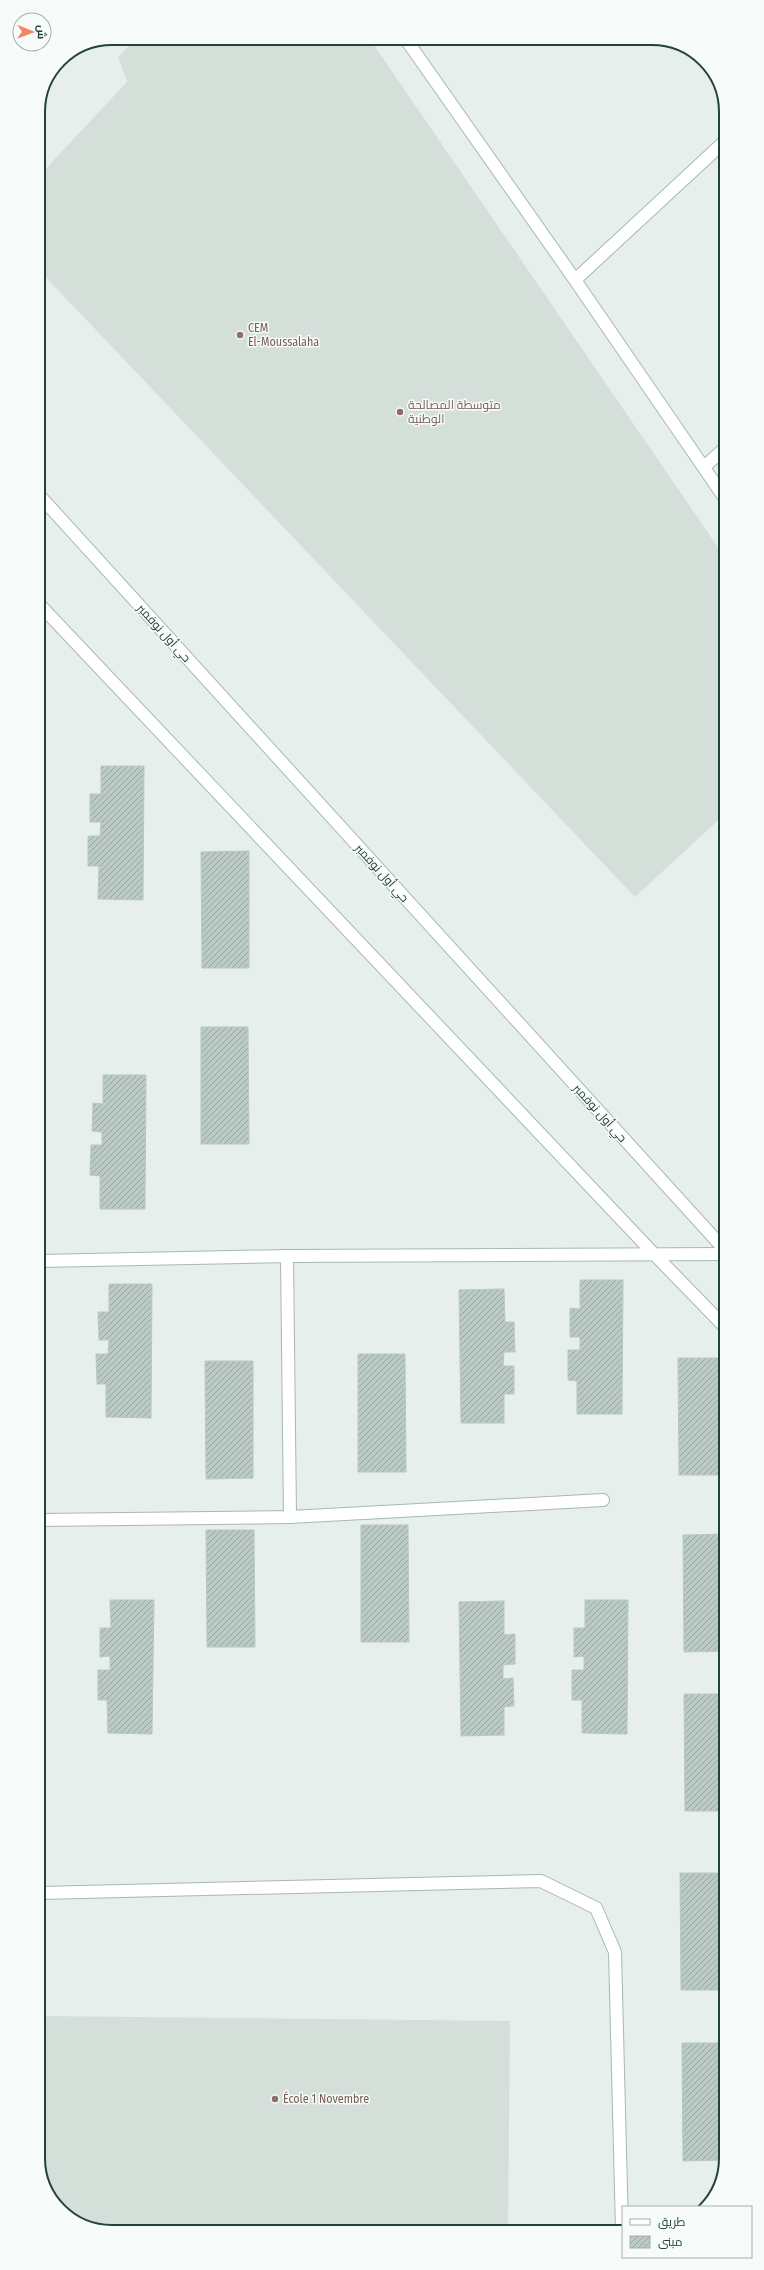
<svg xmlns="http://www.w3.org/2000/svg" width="764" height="2270" font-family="'Fira Sans Condensed',Cairo,sans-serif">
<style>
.built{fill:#d4dfda}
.building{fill:url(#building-hatch);stroke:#b8c9c2}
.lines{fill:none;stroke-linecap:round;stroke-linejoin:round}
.street-casing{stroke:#a8b8b2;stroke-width:14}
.secondary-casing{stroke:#a4bbb3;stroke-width:14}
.street{stroke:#fff;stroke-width:12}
.secondary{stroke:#fff;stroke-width:12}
.education-dot{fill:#8d6e63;stroke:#f7fbf9;stroke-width:1.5}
.labels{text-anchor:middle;stroke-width:3;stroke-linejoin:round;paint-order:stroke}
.education-label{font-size:12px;fill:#785e54;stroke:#f7fbf9;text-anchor:start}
.street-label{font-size:12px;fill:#24423a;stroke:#f7fbf9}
.rim{fill:none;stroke:#24423a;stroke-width:2}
</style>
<defs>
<pattern id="building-hatch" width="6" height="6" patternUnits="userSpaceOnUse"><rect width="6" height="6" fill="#bbcac4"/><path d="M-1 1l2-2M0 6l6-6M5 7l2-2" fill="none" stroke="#98a6a0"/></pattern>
</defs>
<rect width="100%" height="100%" fill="#e6efeb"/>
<!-- built -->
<path class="built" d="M137 38H369L724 556V815L635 897 38 269V177L127 82 118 57Z
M40 2016 510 2021 508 2230 107 2232 64 2214 40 2177Z"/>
<!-- building -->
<path class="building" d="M101 766H144L143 900 98 899 99 866H88V836H100L101 822H90V794H101Z
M39 791H42V821H39Z
M41 834V863H39V835Z
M249 851V968H202L201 852Z
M201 1027H248L249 1144H201Z
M103 1075H146L145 1209H100V1176L90 1175 91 1145H102V1132L92 1131 93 1103 103 1104Z
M39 1117H44L45 1147H39Z
M39 1161H43L44 1189H39Z
M580 1280H623L622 1414H577V1381L568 1380V1350H580V1337H570V1308L580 1309Z
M109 1284H152L151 1418 106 1417V1384H97L96 1354H108L109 1340H99L98 1312H109Z
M504 1289 505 1322H514L515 1352H504L503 1366H514V1394H504V1423H461L459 1290Z
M358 1354H405L406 1472H358Z
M678 1358H725V1475H679Z
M205 1361H253V1478L206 1479Z
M361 1525H408L409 1642H361Z
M206 1530H254L255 1647H207Z
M725 1534V1651L684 1652 683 1535Z
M110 1600H154L152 1734 108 1733 107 1700H98V1670H110V1656L100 1657V1628H111Z
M585 1600H628L627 1734 582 1733V1700H572V1670H584V1656L574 1657V1628H585Z
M504 1601V1635L515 1634V1664L503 1665V1679L513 1678 514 1706 504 1707V1735L461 1736 459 1602Z
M684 1694H725L726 1811H685Z
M680 1873H726V1990H681Z
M682 2043H726L725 2160 683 2161Z"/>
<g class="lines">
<!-- street casing -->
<g class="street-casing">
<path id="street" d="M405 38 575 280 724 142
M575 280 724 497
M704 467 724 449
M287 1256 290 1517
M39 1261 287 1256 725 1254
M40 1520 290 1517 603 1500
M40 1893 541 1881 596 1908 615 1952 622 2230"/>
</g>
<!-- secondary casing -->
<g class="secondary-casing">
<path id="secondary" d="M39 495 725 1250
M39 604 654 1254 725 1327"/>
</g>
<!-- street -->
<use href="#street" class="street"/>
<!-- secondary -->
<use href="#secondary" class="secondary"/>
</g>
<!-- markers -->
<g class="education-dot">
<circle cx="240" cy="335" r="4"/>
<circle cx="400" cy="412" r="4"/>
<circle cx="275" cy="2099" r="4"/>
</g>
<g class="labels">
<!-- education labels -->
<g class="education-label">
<text x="248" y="332">CEM<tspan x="248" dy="14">El-Moussalaha</tspan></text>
<text x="408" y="409">متوسطة المصالحة<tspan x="408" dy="14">الوطنية</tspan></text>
<text x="283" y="2103">École 1 Novembre</text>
</g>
<!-- street labels -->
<g class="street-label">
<text transform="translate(164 633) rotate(48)" y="4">حي أول نوفمبر</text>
<text transform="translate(382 873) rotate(48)" y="4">حي أول نوفمبر</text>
<text transform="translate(600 1113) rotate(48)" y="4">حي أول نوفمبر</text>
</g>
</g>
<!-- crop -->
<path d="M0 0H764V2270H0ZM112 45H652A67 67 0 0 1 719 112V2158A67 67 0 0 1 652 2225H112A67 67 0 0 1 45 2158V112A67 67 0 0 1 112 45Z" fill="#f7fbf9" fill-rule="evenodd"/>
<path class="rim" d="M112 45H652A67 67 0 0 1 719 112V2158A67 67 0 0 1 652 2225H112A67 67 0 0 1 45 2158V112A67 67 0 0 1 112 45Z"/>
<!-- legend -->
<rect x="622" y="2206" width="130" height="52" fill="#f7fbf9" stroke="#a3b1ad"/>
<rect x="630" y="2219" width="20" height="6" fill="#ffffff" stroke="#a3b1ad"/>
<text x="658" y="2226" font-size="12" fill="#24423a">طريق</text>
<rect x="630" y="2236" width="20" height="12" fill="url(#building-hatch)" stroke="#a3b1ad"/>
<text x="658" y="2246" font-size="12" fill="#24423a">مبنى</text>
<!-- north arrow -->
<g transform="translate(32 32) rotate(91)"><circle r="19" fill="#f7fbf9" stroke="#a3b1ad"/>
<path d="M0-3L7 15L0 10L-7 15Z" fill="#f4845f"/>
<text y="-6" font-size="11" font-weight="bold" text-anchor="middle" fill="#24423a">ش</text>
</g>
</svg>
